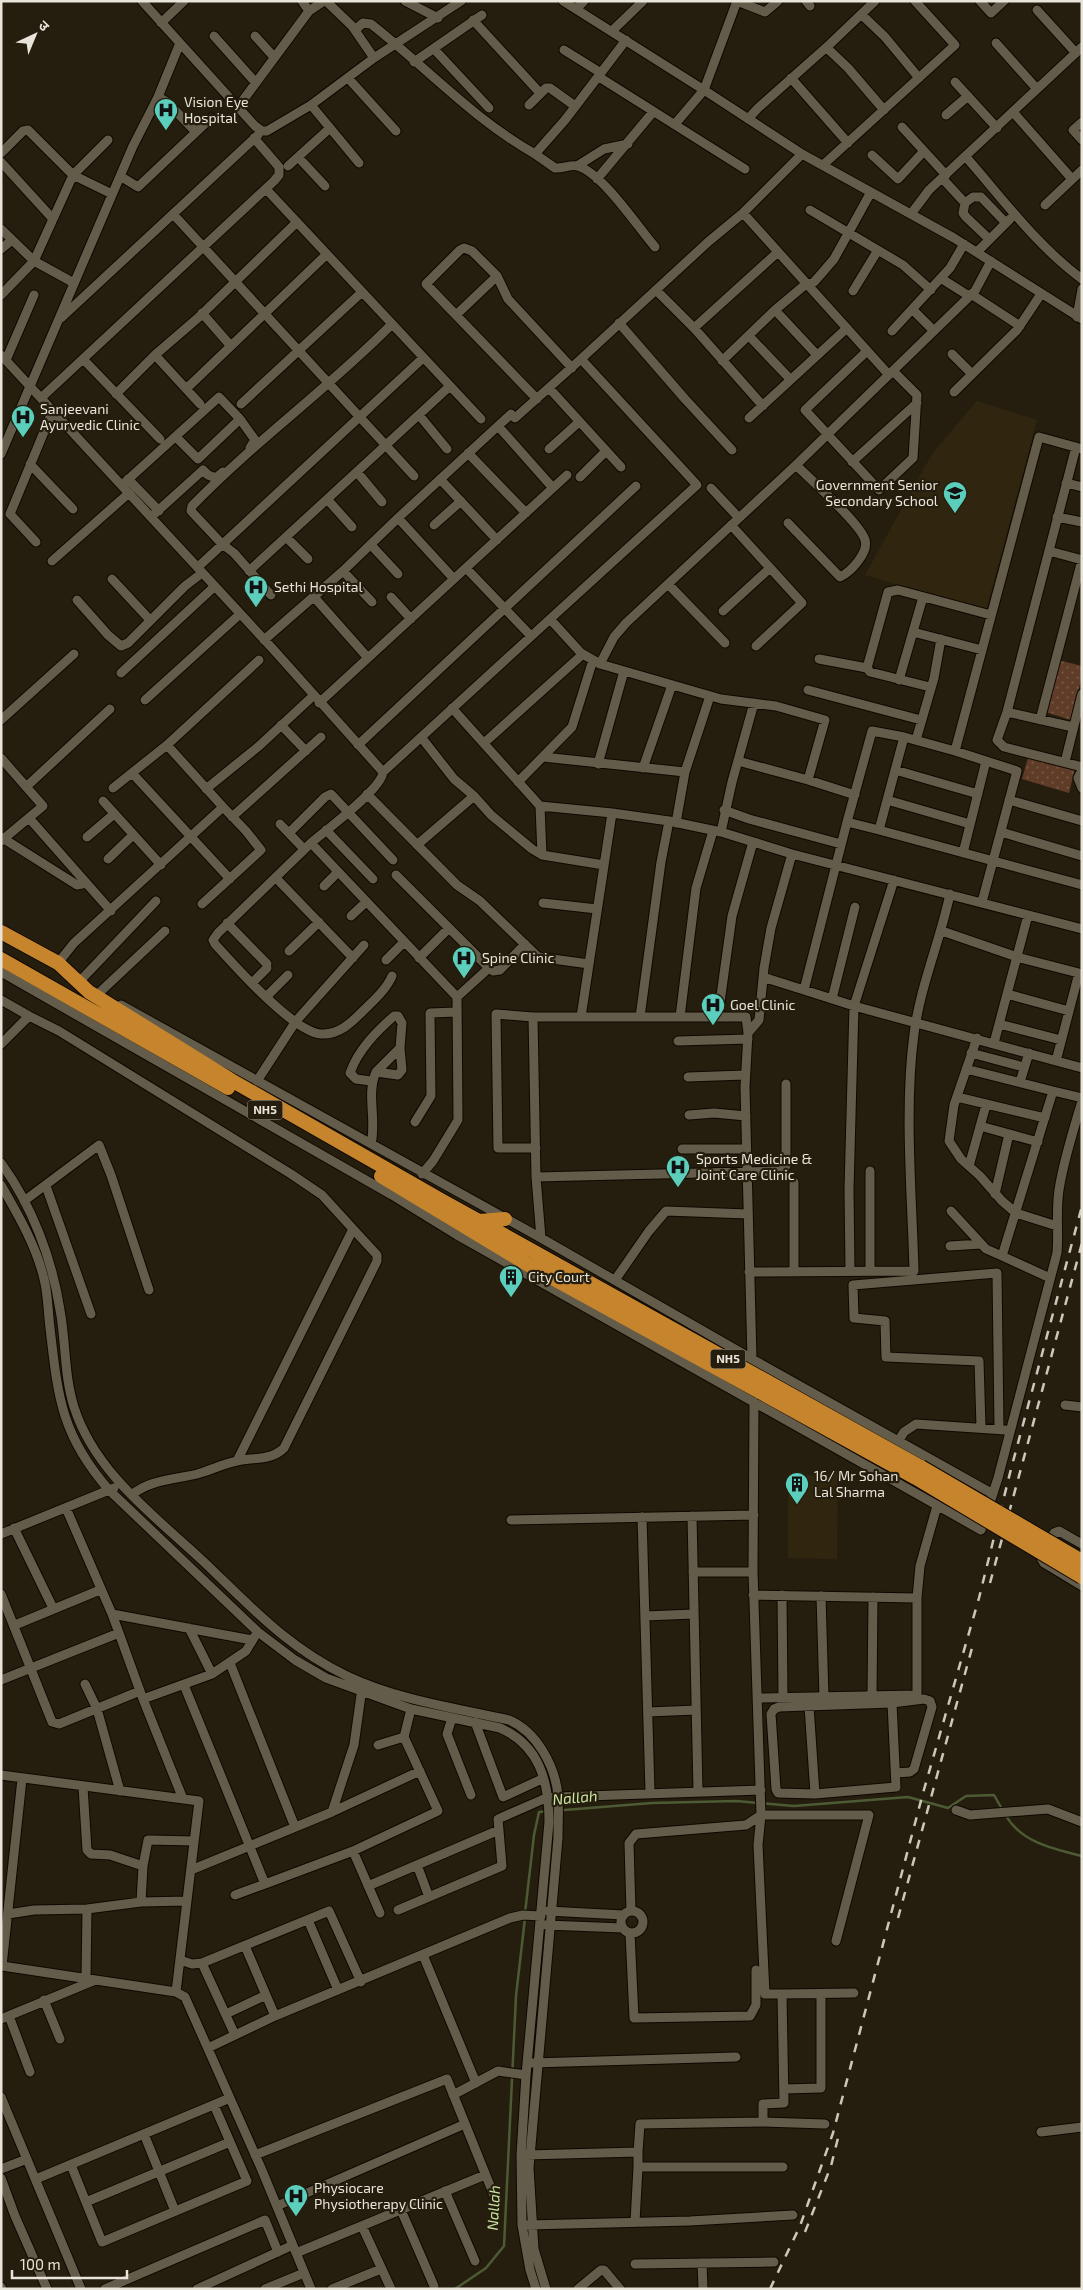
<svg xmlns="http://www.w3.org/2000/svg" width="1083" height="2290" font-family="'Exo 2','Noto Sans Devanagari',sans-serif">
<style>
.built{fill:#30260f}
.grass{fill:url(#grass-dots)}
.lines{fill:none;stroke-linecap:round;stroke-linejoin:round}
.stream{stroke:#4d5b34;stroke-width:2.5}
.minor-casing{stroke:#0e0800;stroke-width:11}
.highway-casing{stroke:#0e0800;stroke-width:16}
.minor{stroke:#645c4a;stroke-width:9}
.highway{stroke:#c6842c;stroke-width:14}
.rail{stroke:#cbc7bb;stroke-width:2.5;stroke-dasharray:9 9;stroke-linecap:butt}
.highway-bridge-casing{stroke:#0e0800;stroke-width:16;stroke-linecap:butt}
.highway-bridge{stroke:#c6842c;stroke-width:14}
.labels{text-anchor:middle;stroke-width:4.5;stroke-linejoin:round;paint-order:stroke}
.shield{fill:#251e0e;stroke:#aea99c;stroke-width:1}
.shield-label{font-size:12px;font-weight:bold;fill:#e8e4d9}
.poi-label{font-size:14px;fill:#e8e4d9;stroke:#251e0e;text-anchor:start}
.water-label{font-size:15px;font-style:italic;fill:#cce6a2;stroke:#251e0e}
</style>
<defs>
<pattern id="grass-dots" width="8" height="8" patternUnits="userSpaceOnUse" patternTransform="scale(1.25)"><rect width="8" height="8" fill="#5f3c27"/><path d="M2 2h.1M6 6h.1" fill="none" stroke="#765846" stroke-width="1.8" stroke-linecap="round"/></pattern>
</defs>
<rect width="100%" height="100%" fill="#251e0e"/>
<!-- built -->
<path class="built" d="M977 401 1037 420 986 611 865 575 932 454Z
M838 1470 837 1559 788 1558V1474L815 1475 819 1478Z"/>
<!-- grass -->
<path class="grass" d="M1058 660 1082 666V676L1071 720 1045 712Z
M1028 758 1075 768 1069 793 1022 779Z"/>
<g class="lines">
<!-- stream -->
<path class="stream" d="M1005 1814C1020 1842 1053 1849 1082 1856
M525 1913 534 1835 539 1812 652 1803 736 1801 794 1806 908 1797 948 1808 966 1796 994 1795 1002 1809
M455 2289 486 2268 504 2246 516 1996 525 1918"/>
<!-- minor casing -->
<g class="minor-casing">
<path id="minor" d="M142 1 255 126 262 131H267L311 105 374 58 461 1
M326 1 352 26 374 58
M405 1 438 18
M563 1 704 90 802 154 954 238 1082 319
M737 1 765 12 778 1
M806 1 810 6
M980 1 991 13 1004 1
M576 9 584 1
M1037 10 1076 53
M309 11 324 1
M862 15 885 37 919 78
M473 20 540 93
M161 23 184 1
M355 30 363 23 371 24C426 67 473 119 535 154L565 120 626 40
M612 31 643 1
M214 36 256 83
M255 36 274 57
M996 43 1037 89
M827 48 848 68 884 110
M434 49 489 108
M564 50 601 73
M414 62 482 15
M599 77 745 169
M348 78 396 131
M791 78 848 143
M955 82 997 128
M158 97 167 102 196 132
M311 105 359 163
M529 105 546 88H550L575 106
M238 107 309 11 302 1
M1013 112 1072 179
M946 115 968 96
M748 119 758 108 830 44 875 1
M1082 122 1073 130 1082 140
M675 124 704 90 737 1
M902 127 946 175
M1 153 23 131 28 130 73 175 112 194
M535 154 555 168C562 169 571 164 578 166 603 174 637 226 655 247
M872 155 898 179 924 151
M298 157 325 186
M966 157C1002 198 1037 246 1082 279
M1 162 53 219
M823 165 955 45 915 1
M288 166 330 128
M577 166 604 149 628 144
M120 176 138 187 211 118
M942 178 965 203
M597 179 653 112
M266 189 481 419
M1045 205 1082 170
M810 210 903 265 931 290
M743 213 889 375
M173 214 414 476
M911 214 929 190 1082 47
M1 229 34 261 1 295
M988 238 966 217 963 213 965 203 973 197H981L1006 223
M1 249 12 240
M977 252 1010 219
M942 279 969 296
M74 283 34 261 73 175 108 140
M656 290 694 328 763 406
M853 291 878 250
M971 294 1020 326
M775 310 817 355
M913 310 934 331
M202 313 230 345
M456 315 497 276
M1077 317 1082 289
M61 318 258 135
M619 323 685 399 732 450
M694 328 778 252
M892 331 950 268 964 244
M749 336 790 379
M867 351 805 410 879 490 913 458 917 395 893 371
M952 354 972 374
M1 355 272 648 383 772 550 619 581 653 600 664 721 699 776 706 825 720 808 780
M155 355 200 404
M83 359 160 439
M581 359 708 242 743 213 802 154
M6 360 34 295
M722 361 775 310 806 284 814 282 822 273 834 259 871 192
M549 388 621 467
M186 389 327 254
M954 392 1017 330 1041 294
M116 394 155 355 199 317 297 222
M41 398 274 181 279 175V167L254 138
M537 399 426 284 460 250 464 248 472 251 497 276 508 299 572 368
M241 404 362 292
M419 415 447 449
M515 418 581 359 697 485 550 619
M749 418 847 328
M498 426 553 488
M176 437 198 459 240 419
M1076 447 1007 712 997 740 1004 747 1082 767
M549 449 579 422
M1082 449 1039 437 955 751 904 737 879 830 847 822 804 990 854 1006 1082 1068
M468 453 526 513
M1 454 133 146 158 97 180 43
M852 462 917 403
M30 464 73 509
M357 472 382 502
M580 477 605 452
M128 479 159 511
M440 479 497 540
M1066 483 1082 487
M122 485 219 397 240 419 255 440 250 448
M711 488 739 518
M327 499 352 527
M151 517 203 470 208 475 216 478 223 472
M1057 517 1082 522
M398 518 511 414
M788 523 840 577C851 572 869 552 865 540 861 524 810 479 796 465
M434 525 461 501
M731 525 802 603 756 646
M286 537 308 559
M36 542 10 514 53 410
M371 545 398 574
M52 561 129 493
M198 567 423 358
M466 568 531 636
M249 571 450 386
M343 571 372 602
M112 579 150 620
M668 584 725 643
M271 595 234 553 222 544 191 511 192 506C255 441 329 388 392 324
M314 597 368 658
M391 597 411 619
M77 600 108 635 121 646 128 643 185 586 202 573
M723 611 770 568
M913 632 982 650
M264 640 343 571 398 518 454 579
M819 659 867 668 870 672 930 687
M600 664 614 637 626 623 796 465 975 291 991 261
M867 668 888 592 898 590 991 615
M121 673 215 586
M899 680 923 597
M808 690 921 720
M145 700 240 614
M319 703 567 475
M452 708 540 806 612 813
M1007 712 1073 727
M1 720 74 654
M1040 720 1082 560 1049 551
M281 725 306 751
M421 737 454 779 474 796 491 815 532 849 542 855 604 865
M916 740 934 678 941 639
M484 743 583 654
M358 745 636 486
M955 751 1017 771 982 902
M543 757 685 772
M1 758 43 806 1 841
M738 761 808 780 855 795
M1065 762 1082 694
M598 764 624 671
M643 768 672 685
M895 770 978 794
M1082 770 1078 778 1082 788
M383 772C382 789 326 830 311 843L457 997 489 968 396 875
M132 773 230 879
M518 782 572 727 593 660
M26 787 110 709
M113 788 167 745 259 660
M206 789 259 746 313 696
M367 794 457 885 480 901 538 957 589 964
M887 800 970 824
M1009 800 1082 821
M103 801 161 865
M540 806 542 855
M724 810 749 819 841 844
M232 817 321 737
M29 818 111 911
M847 822 872 731 904 737
M676 823 685 772 710 696
M280 824 304 849
M326 830 373 879
M879 830 1082 885
M721 832 732 782 754 703
M1001 832 1082 856
M289 833 325 797 331 794 393 860
M1 837 77 885 86 883
M87 837 114 814
M311 843 218 933 213 940 215 944C234 965 293 1032 321 1034 339 1035 351 1023 363 1011 373 1001 386 990 392 976
M417 845 474 796
M963 853 986 761
M108 859 133 835
M276 878 353 958
M324 886 338 872
M543 903 597 909
M202 904 261 850 246 831 223 807
M351 916 366 902
M227 923 267 964
M942 931 1017 957 1082 974
M289 951 319 922
M419 958 449 928
M386 960 404 942
M58 963 74 943 223 807 167 745
M489 968 493 971 500 970 525 944
M1 972 392 1195 457 1235 981 1530 998 1478 1057 1253C1059 1230 1055 1207 1060 1184 1065 1156 1074 1128 1082 1101
M763 977 804 990
M79 982 156 901
M252 983 267 968
M99 993 165 931
M1007 994 1069 1011
M266 997 288 975
M832 999 855 907
M1 1000 29 1016 59 1031 291 1174 322 1195 353 1229
M121 1005 541 1238 752 1359 993 1494
M533 1017 496 1014 498 1148H536
M581 1017 612 813 669 821
M640 1017 661 862 669 821 721 832 792 854
M680 1017 696 888 713 831
M718 1017 732 916 753 842
M999 1024 1061 1040
M748 1033 759 1020 764 968 771 928 792 854 1082 929
M977 1038 954 1105 949 1141 961 1159 980 1176 1002 1201 1016 1213 1057 1226
M678 1041 748 1039
M994 1043 1028 915
M1 1044 29 1016
M971 1053 1020 1066
M1056 1061 1079 973
M966 1069 1053 1091 1002 1256 1050 1278
M376 1072 400 1048
M688 1077 745 1075
M257 1081 296 1021 364 945
M1020 1082 1029 1053
M1053 1091 1082 1098
M957 1097 1045 1118
M689 1115 714 1113 746 1116
M415 1122 431 1096 430 1013 457 1012
M980 1126 1038 1142
M371 1144C377 1120 366 1094 376 1072L398 1075 402 1070 400 1048 402 1023 398 1016H394C376 1032 358 1050 350 1073L356 1079 371 1081
M682 1149H746
M1 1163C32 1206 52 1258 60 1310 66 1342 64 1375 74 1407 95 1473 155 1516 204 1562 250 1606 288 1648 347 1676 398 1700 455 1708 509 1720 537 1732 555 1766 558 1795 559 1809 558 1824 558 1838L529 2168 534 2249 546 2289
M969 1166 986 1105
M422 1174 433 1161 458 1120 457 997
M536 1177 781 1171 786 1166V1084
M794 1182V1272
M1 1185C18 1215 36 1245 44 1279 48 1294 48 1312 50 1328 58 1397 61 1435 109 1490L258 1632 295 1660 326 1678 411 1709 500 1728C539 1745 549 1781 549 1822L526 2075 521 2155 522 2225 530 2270 536 2289
M46 1186 91 1314
M995 1194 1009 1134
M24 1201 99 1145 111 1175 149 1290
M951 1211 986 1249 1002 1256
M541 1238 536 1177 533 1017H746L748 1033 745 1087 752 1359
M950 1246 981 1244
M850 1271 849 1189 854 1006 894 880
M870 1271V1171
M749 1272 914 1271C912 1195 904 1109 914 1034 920 987 940 941 950 894
M615 1280 649 1231 666 1211 748 1214
M1065 1405 1082 1407
M981 1427 979 1361 886 1357 885 1321 854 1318 853 1285 997 1273 999 1429
M899 1440 904 1432 916 1424 1005 1430
M132 1495C148 1480 177 1479 197 1474 211 1470 223 1464 237 1461 254 1457 271 1461 284 1448L377 1261V1255L353 1229 237 1461
M66 1508 112 1614
M692 1516 698 1791
M642 1517 650 1792
M511 1520 754 1515
M14 1528 53 1608
M1 1534 114 1488
M1082 1544 1059 1531 1054 1533 1040 1556 1044 1563 1082 1586
M693 1572H753
M1 1594 52 1722 59 1724 140 1691 143 1699
M753 1595 917 1598
M782 1595 783 1697
M821 1596 824 1697
M645 1616 694 1614
M15 1625 100 1590
M189 1628 212 1674
M119 1633 140 1691
M230 1663 295 1827
M1 1680 119 1633 112 1614 252 1640
M85 1684 97 1709 120 1791
M184 1685 265 1884 353 1851
M872 1696 873 1597
M758 1698 917 1695V1598L920 1566 937 1506
M892 1703 896 1787 815 1794 778 1793 776 1789 771 1714 774 1709 779 1707Z
M892 1703 924 1699 930 1701 932 1707 914 1769 910 1772 896 1773
M809 1706 815 1794
M648 1712 696 1710
M452 1718 447 1734 471 1795
M475 1722 503 1797 542 1779
M378 1745 404 1737
M1 1775 199 1801 176 1992
M22 1779 2 1966 176 1992 185 1997 261 2168 311 2289
M183 1799 143 1699 212 1674 246 1651 255 1636
M956 1810 970 1815 1048 1809 1082 1822
M332 1812 420 1771
M143 1866 148 1840 194 1841
M191 1870 332 1812 354 1745 362 1688
M368 1886 417 1865
M235 1895 265 1884
M429 1897 417 1865 499 1830
M141 1902 187 1901
M398 1910 502 1866 498 1819 546 1798 558 1797 761 1790
M548 1911 623 1915
M631 1911 629 1843 636 1834 746 1825 761 1815 753 1572 754 1402
M621 1922a11 11 0 1 1 22 0a11 11 0 1 1-22 0Z
M380 1913 353 1851 438 1811 404 1737 411 1709
M8 1914 34 1910 87 1909 141 1902 143 1866 110 1855 91 1854 87 1850 83 1787
M308 1920 338 1990
M546 1925 623 1928
M630 1933 634 2018 750 2016 756 2005V1970
M245 1946 275 2016
M423 1955 476 2083
M180 1960 192 1964 202 1963
M86 1979 87 1909
M782 1994H765L758 1845 761 1815H869L836 1941
M44 2000 60 2039
M226 2014 266 1995
M9 2016 30 2072
M1 2019 93 1981
M235 2035 202 1963 329 1911 361 1982
M208 2048 275 2016 510 1918 523 1915 541 1916
M532 2063 736 2057
M784 2089 821 2088V1994
M453 2095 498 2071 526 2075
M1 2097 81 2289
M763 2122V2104L784 2103 782 1994 854 1993
M1041 2132 1082 2127
M144 2134 175 2211
M638 2152 640 2124 763 2122 825 2124
M255 2155 447 2079 495 2198
M526 2155 638 2152V2167H783
M71 2165 102 2242 247 2181 214 2105
M1 2169 27 2159
M1 2178 15 2216 47 2289
M36 2179 230 2098
M445 2191 475 2261
M86 2202 230 2142
M277 2206 465 2124
M401 2210 434 2286
M635 2222 638 2167
M527 2225 690 2221 793 2215
M362 2226 391 2289
M296 2253 485 2175
M702 2263 703 2289
M635 2264 774 2262
M1 2287 2 2289
M105 2289 265 2220 278 2252
M197 2289 293 2245
M265 2289 304 2273
M332 2289 381 2269
M578 2289 601 2270H604L620 2289"/>
</g>
<!-- highway casing -->
<g class="highway-casing">
<path id="highway" d="M1 932 58 963 89 992 231 1080 441 1200 921 1467
M1 959 228 1088
M381 1176 527 1264 916 1478
M479 1221 505 1219"/>
</g>
<!-- minor -->
<use href="#minor" class="minor"/>
<!-- highway -->
<use href="#highway" class="highway"/>
<!-- rail -->
<path class="rail" d="M990 1583 1082 1243
M898 1918 972 1648
M805 2232 831 2166 838 2138
M770 2289 800 2226 833 2133 923 1793 979 1598 1011 1469 1082 1206"/>
<!-- highway-bridge casing -->
<g class="highway-bridge-casing">
<path id="highway-bridge" d="M921 1467 1082 1561
M916 1478 1082 1577"/>
</g>
<!-- highway-bridge -->
<use href="#highway-bridge" class="highway-bridge"/>
</g>
<!-- icons -->
<defs>
<g id="hospital-pin" transform="scale(1.25)"><path d="M0 17L-7.5 6A9.5 9.5 0 1 1 7.5 6Z" fill="#5bcebc" stroke="#251e0e"/><path d="M-5-5h3v3.5h4V-5h3V5h-3V1.5h-4V5h-3Z" fill="#111"/></g>
<g id="school-pin" transform="scale(1.25)"><path d="M0 17L-7.5 6A9.5 9.5 0 1 1 7.5 6Z" fill="#5bcebc" stroke="#251e0e"/><path d="M0-5L7-2L0 1L-7-2ZM-4 1L0 2.5L4 1V4Q0 6-4 4Z" fill="#111"/></g>
<g id="building-pin" transform="scale(1.25)"><path d="M0 17L-7.5 6A9.5 9.5 0 1 1 7.5 6Z" fill="#5bcebc" stroke="#251e0e"/><path d="M-4-6H4V6H1V3H-1V6H-4ZM-2.5-4.3h1.7v1.8h-1.7ZM.8-4.3h1.7v1.8H.8ZM-2.5-1h1.7V.8h-1.7ZM.8-1h1.7V.8H.8Z" fill="#111"/></g>
</defs>
<g fill-rule="evenodd">
<use href="#hospital-pin" x="166" y="110"/>
<use href="#hospital-pin" x="23" y="417"/>
<use href="#school-pin" x="955" y="493"/>
<use href="#hospital-pin" x="256" y="587"/>
<use href="#hospital-pin" x="464" y="958"/>
<use href="#hospital-pin" x="713" y="1005"/>
<use href="#hospital-pin" x="678" y="1167"/>
<use href="#building-pin" x="511" y="1277"/>
<use href="#building-pin" x="797" y="1484"/>
<use href="#hospital-pin" x="296" y="2196"/>
</g>
<g class="labels">
<!-- shield labels -->
<g class="shield">
<rect x="247.5" y="1100.5" width="35" height="19" rx="4"/>
<rect x="710.5" y="1349.5" width="35" height="19" rx="4"/>
</g>
<g class="shield-label">
<text x="265" y="1114">NH5</text>
<text x="728" y="1363">NH5</text>
</g>
<!-- poi labels -->
<g class="poi-label">
<text x="184" y="107">Vision Eye<tspan x="184" dy="16">Hospital</tspan></text>
<text x="40" y="414">Sanjeevani<tspan x="40" dy="16">Ayurvedic Clinic</tspan></text>
<text x="938" y="490" text-anchor="end">Government Senior<tspan x="938" dy="16">Secondary School</tspan></text>
<text x="274" y="592">Sethi Hospital</text>
<text x="482" y="963">Spine Clinic</text>
<text x="730" y="1010">Goel Clinic</text>
<text x="696" y="1164">Sports Medicine &amp;<tspan x="696" dy="16">Joint Care Clinic</tspan></text>
<text x="528" y="1282">City Court</text>
<text x="814" y="1481">16/ Mr Sohan<tspan x="814" dy="16">Lal Sharma</tspan></text>
<text x="314" y="2193">Physiocare<tspan x="314" dy="16">Physiotherapy Clinic</tspan></text>
</g>
<!-- water labels -->
<g class="water-label">
<text transform="translate(575 1798) rotate(-5)" y="5">Nallah</text>
<text transform="translate(494 2208) rotate(-87)" y="5">Nallah</text>
</g>
</g>
<!-- border -->
<rect width="1083" height="2290" fill="none" stroke="#e8e4d9" stroke-width="5"/>
<!-- north arrow -->
<g transform="translate(35 35) rotate(44)" stroke="#251e0e" stroke-width="4" paint-order="stroke">
<path d="M0-4L9 19L0 12L-9 19Z" fill="#e8e4d9"/>
<text y="-8" font-size="14" font-weight="bold" text-anchor="middle" fill="#e8e4d9">उ</text>
</g>
<!-- scale -->
<path d="M12 2270v8h115v-8" fill="none" stroke="#e8e4d9" stroke-width="2.5"/>
<text x="20" y="2270" font-size="15" fill="#e8e4d9" stroke="#251e0e" stroke-width="4" paint-order="stroke">100 m</text>
</svg>
